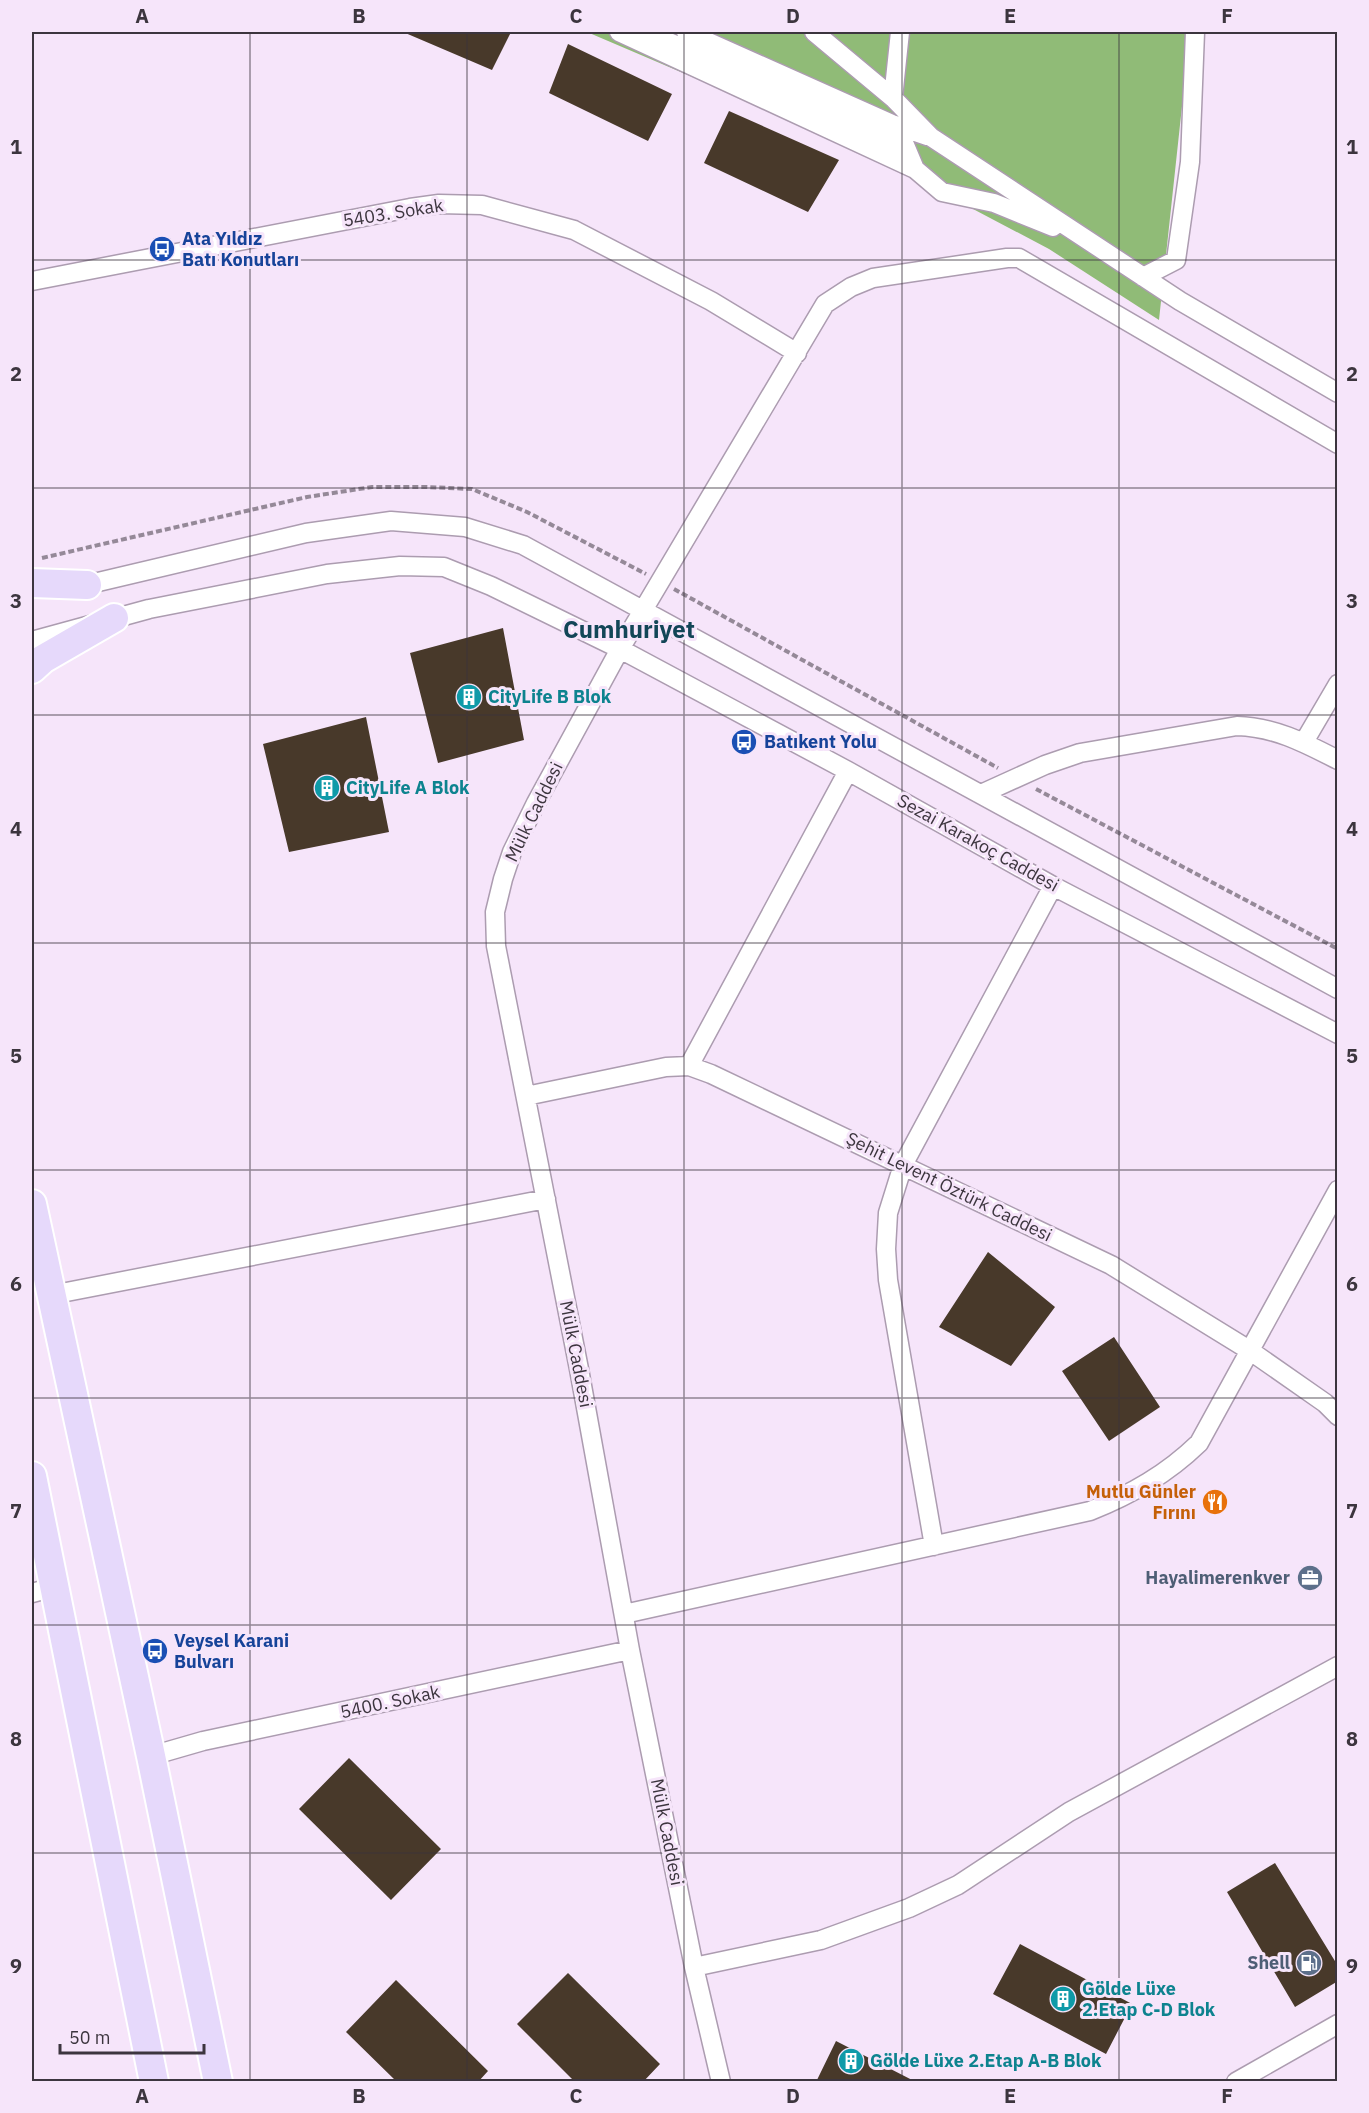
<svg xmlns="http://www.w3.org/2000/svg" width="1369" height="2113" font-family="'IBM Plex Sans',sans-serif">
<style>
.forest{fill:#90bb77}
.building{fill:#48392a}
.lines{fill:none;stroke-linecap:round;stroke-linejoin:round}
.minor-casing{stroke:#ac9cb0;stroke-width:21}
.primary-casing{stroke:#fff;stroke-width:32}
.path{stroke:#958998;stroke-width:4;stroke-dasharray:6 3;stroke-linecap:butt}
.minor{stroke:#fff;stroke-width:18}
.primary{stroke:#e6d9fb;stroke-width:28}
.grid{fill:none;stroke:#3c353e;stroke-width:1.5;stroke-opacity:0.55}
.labels{text-anchor:middle;stroke-width:6;stroke-linejoin:round;paint-order:stroke}
.street-label{font-size:18px;fill:#3c353e;stroke:#f6e5fa}
.transit-label{font-size:18px;font-weight:bold;fill:#164399;stroke:#f6e5fa;text-anchor:start}
.culture-label{font-size:18px;font-weight:bold;fill:#0d838f;stroke:#f6e5fa;text-anchor:start}
.food-label{font-size:18px;font-weight:bold;fill:#c56008;stroke:#f6e5fa;text-anchor:end}
.service-label{font-size:18px;font-weight:bold;fill:#4e5e75;stroke:#f6e5fa;text-anchor:end}
.district-label{font-size:24px;font-weight:bold;fill:#124657;stroke:#f6e5fa}
.neatline{fill:none;stroke:#3c353e;stroke-width:2}
.grid-label{font-size:20px;text-anchor:middle;font-weight:bold;fill:#3c353e}
</style>
<rect width="100%" height="100%" fill="#f6e5fa"/>
<!-- forest -->
<path class="forest" d="M587 32H1190L1159 320 1049 249 850 144Z"/>
<!-- building -->
<path class="building" d="M403 32H511L492 70Z
M568 44 672 94 648 141 549 93Z
M729 111 839 160 808 212 704 163Z
M503 628 524 740 438 763 410 653Z
M366 717 389 832 289 852 263 744Z
M988 1252 1055 1307 1011 1366 939 1327Z
M1114 1337 1160 1407 1109 1441 1062 1371Z
M349 1758 441 1849 391 1900 299 1809Z
M1275 1863 1338 1966V1981L1295 2007 1227 1892Z
M1020 1944 1132 2004 1106 2054 993 1994Z
M568 1973 660 2064 643 2082H575L517 2024Z
M396 1980 488 2071 478 2082H397L346 2032Z
M836 2041 916 2082H816Z"/>
<g class="lines">
<!-- minor casing -->
<g class="minor-casing">
<path id="minor" d="M619 32 915 169
M646 32 905 145 915 169 942 192 994 203 1053 227
M686 32 892 124 927 136
M814 32 893 98 931 137 1180 301 1338 393
M893 98 900 32
M1143 277 1176 260 1190 162 1195 32
M32 281 410 208 439 204 482 205 574 230 711 301 797 353
M77 587 306 533 391 521 465 527 523 545 1338 989
M32 641 149 609 327 574 400 566 444 567 491 586 620 649 848 771 1053 886 1338 1034
M1304 742 1338 684
M981 794 1045 765 1080 753 1237 726C1275 727 1305 743 1338 760
M689 1066 848 771
M526 1096 666 1067 689 1066 711 1074 1111 1265 1249 1350 1325 1403 1338 1416
M51 1295 546 1199
M934 1546 888 1280 886 1249 888 1213 903 1165 1053 886
M32 1593 54 1587
M624 1614 1090 1511C1132 1494 1167 1474 1199 1443L1338 1190
M151 1756 203 1741 630 1650
M694 1967 821 1940 909 1908 958 1885 1069 1812 1338 1666
M721 2082 694 1967 630 1650 579 1369 496 946 495 912 503 879 512 852 536 803 620 649 825 304 851 287 873 278 1007 258H1019L1338 444
M1236 2082 1338 2024"/>
</g>
<!-- primary casing -->
<g class="primary-casing">
<path id="primary" d="M32 583 87 585
M32 669 43 659 114 618
M32 1204 151 1756 218 2082
M32 1476 154 2082"/>
</g>
<!-- path -->
<path class="path" d="M42 558 307 497 372 487H425L472 489 527 512 646 574
M674 589 998 768
M1036 789 1338 949"/>
<!-- minor -->
<use href="#minor" class="minor"/>
<!-- primary -->
<use href="#primary" class="primary"/>
</g>
<!-- grid -->
<path class="grid" d="M250 32V2082M467 32V2082M684 32V2082M902 32V2082M1119 32V2082M32 260H1338M32 488H1338M32 715H1338M32 943H1338M32 1170H1338M32 1398H1338M32 1625H1338M32 1853H1338"/>
<!-- icons -->
<defs>
<g id="bus-disc" transform="scale(1.35)"><circle r="9.5" fill="#1a4fb4" stroke="#f6e5fa"/><path d="M-5-6H5V4H4V6H2V4H-2V6H-4V4H-5ZM-3.5-4V0h7V-4ZM-3.5 1.2v1.5H-2V1.2ZM2 1.2v1.5H3.5V1.2Z" fill="#fff"/></g>
<g id="building-disc" transform="scale(1.35)"><circle r="9.5" fill="#0f9aa8" stroke="#f6e5fa"/><path d="M-4-6H4V6H1V3H-1V6H-4ZM-2.5-4.3h1.7v1.8h-1.7ZM.8-4.3h1.7v1.8H.8ZM-2.5-1h1.7V.8h-1.7ZM.8-1h1.7V.8H.8Z" fill="#fff"/></g>
<g id="restaurant-disc" transform="scale(1.35)"><circle r="9.5" fill="#e8710a" stroke="#f6e5fa"/><path d="M-5-6h1v4h1v-4h1v4h1v-4h1v5L-1.5 .5V6h-2V.5L-5-1ZM5-6V6H3V1.5H1.5Q1.5-4 5-6Z" fill="#fff"/></g>
<g id="office-disc" transform="scale(1.35)"><circle r="9.5" fill="#5c6f8a" stroke="#f6e5fa"/><path d="M-6-3h4V-5.5h4V-3h4V5H-6ZM-1-4.5V-3h2v-1.5ZM-6 0V1H6V0Z" fill="#fff"/></g>
<g id="fuel-disc" transform="scale(1.35)"><circle r="9.5" fill="#5c6f8a" stroke="#f6e5fa"/><path d="M-5.5-6h7V0h2V4h1.3V-2.5L3-4.5l.8-.8L6-3V5H2.5V1h-1V6h-7ZM-4.2-4.7v3.2H.2V-4.7Z" fill="#fff"/></g>
</defs>
<g fill-rule="evenodd">
<use href="#bus-disc" x="162" y="249"/>
<use href="#building-disc" x="469" y="697"/>
<use href="#bus-disc" x="744" y="742"/>
<use href="#building-disc" x="327" y="788"/>
<use href="#restaurant-disc" x="1215" y="1502"/>
<use href="#office-disc" x="1310" y="1578"/>
<use href="#bus-disc" x="155" y="1651"/>
<use href="#fuel-disc" x="1309" y="1963"/>
<use href="#building-disc" x="1063" y="1999"/>
<use href="#building-disc" x="851" y="2061"/>
</g>
<g class="labels">
<!-- street labels -->
<g class="street-label">
<text transform="translate(393 213) rotate(-9)" y="6">5403. Sokak</text>
<text transform="translate(534 812) rotate(-64)" y="6">Mülk Caddesi</text>
<text transform="translate(978 843) rotate(29)" y="6">Sezai Karakoç Caddesi</text>
<text transform="translate(949 1187) rotate(26)" y="6">Şehit Levent Öztürk Caddesi</text>
<text transform="translate(576 1354) rotate(79)" y="6">Mülk Caddesi</text>
<text transform="translate(390 1702) rotate(-12)" y="6">5400. Sokak</text>
<text transform="translate(667 1832) rotate(79)" y="6">Mülk Caddesi</text>
</g>
<!-- transit labels -->
<g class="transit-label">
<text x="182" y="245">Ata Yıldız<tspan x="182" dy="21">Batı Konutları</tspan></text>
<text x="764" y="748">Batıkent Yolu</text>
<text x="174" y="1647">Veysel Karani<tspan x="174" dy="21">Bulvarı</tspan></text>
</g>
<!-- culture labels -->
<g class="culture-label">
<text x="488" y="703">CityLife B Blok</text>
<text x="346" y="794">CityLife A Blok</text>
<text x="1082" y="1995">Gölde Lüxe<tspan x="1082" dy="21">2.Etap C-D Blok</tspan></text>
<text x="870" y="2067">Gölde Lüxe 2.Etap A-B Blok</text>
</g>
<!-- food labels -->
<g class="food-label">
<text x="1196" y="1498">Mutlu Günler<tspan x="1196" dy="21">Fırını</tspan></text>
</g>
<!-- service labels -->
<g class="service-label">
<text x="1290" y="1584">Hayalimerenkver</text>
<text x="1290" y="1969">Shell</text>
</g>
<!-- district labels -->
<g class="district-label">
<text x="629" y="638">Cumhuriyet</text>
</g>
</g>
<!-- border -->
<rect width="1369" height="2113" fill="none" stroke="#f6e5fa" stroke-width="66"/>
<!-- scale -->
<path d="M60 2044v9h144v-9" fill="none" stroke="#3c353e" stroke-width="3"/>
<text x="69" y="2044" font-size="18" fill="#3c353e" stroke="#f6e5fa" stroke-width="4.5" paint-order="stroke">50 m</text>
<rect x="33" y="33" width="1303" height="2047" class="neatline"/>
<g class="grid-label">
<text x="142" y="23">A</text>
<text x="359" y="23">B</text>
<text x="576" y="23">C</text>
<text x="793" y="23">D</text>
<text x="1010" y="23">E</text>
<text x="1227" y="23">F</text>
<text x="16" y="154">1</text>
<text x="1352" y="154">1</text>
<text x="16" y="381">2</text>
<text x="1352" y="381">2</text>
<text x="16" y="608">3</text>
<text x="1352" y="608">3</text>
<text x="16" y="836">4</text>
<text x="1352" y="836">4</text>
<text x="16" y="1063">5</text>
<text x="1352" y="1063">5</text>
<text x="16" y="1291">6</text>
<text x="1352" y="1291">6</text>
<text x="16" y="1518">7</text>
<text x="1352" y="1518">7</text>
<text x="16" y="1746">8</text>
<text x="1352" y="1746">8</text>
<text x="16" y="1973">9</text>
<text x="1352" y="1973">9</text>
<text x="142" y="2103">A</text>
<text x="359" y="2103">B</text>
<text x="576" y="2103">C</text>
<text x="793" y="2103">D</text>
<text x="1010" y="2103">E</text>
<text x="1227" y="2103">F</text>
</g>
</svg>
